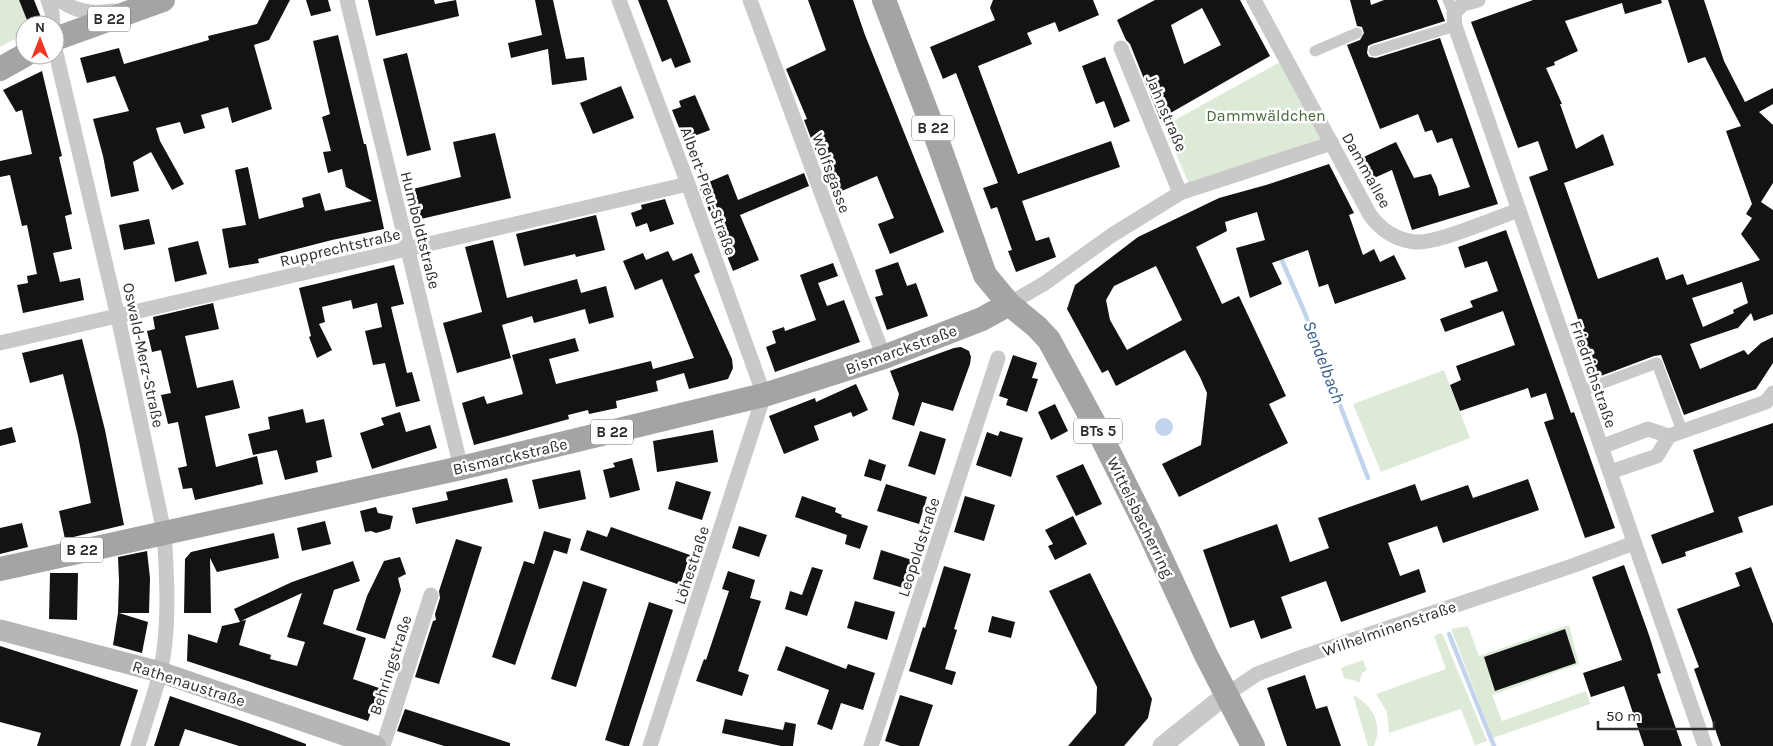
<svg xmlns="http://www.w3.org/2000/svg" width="1773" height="746" font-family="Karla,sans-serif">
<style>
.green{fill:#deead8}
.water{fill:#c2d4ec}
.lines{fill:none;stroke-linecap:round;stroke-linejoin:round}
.stream{stroke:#c2d4ec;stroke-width:4.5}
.building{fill:#131313;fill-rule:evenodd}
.pedestrian{stroke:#c9c9c9;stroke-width:11}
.minor{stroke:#c9c9c9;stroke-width:15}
.tertiary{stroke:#c9c9c9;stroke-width:19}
.secondary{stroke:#b6b6b6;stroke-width:21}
.primary{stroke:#a4a4a4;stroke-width:24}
.labels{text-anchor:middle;stroke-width:5;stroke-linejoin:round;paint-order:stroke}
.shield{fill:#fff;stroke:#6b6b6b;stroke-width:1}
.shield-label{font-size:15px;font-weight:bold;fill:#2c2c2c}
.street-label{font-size:16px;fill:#2c2c2c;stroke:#fff}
.park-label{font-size:16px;fill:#466838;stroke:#fff}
.water-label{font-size:18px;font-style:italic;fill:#375e90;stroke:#fff}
</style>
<rect width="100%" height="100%" fill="#fff"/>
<!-- green -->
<path class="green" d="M0 0H34L45 25H25V34L0 47Z
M1284 60 1322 138 1189 184 1164 126Z
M1444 370 1470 438 1381 472 1353 404Z
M1569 625 1579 664 1492 695 1502 721 1586 691 1590 704 1493 738 1451 629 1468 626 1479 656Z
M1442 633 1487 741 1475 745 1461 709 1389 733 1387 712 1376 694 1446 669 1434 636Z
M1363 660 1367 670 1362 673 1359 683 1356 681 1344 678 1341 668Z
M1353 695C1373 705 1383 724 1374 746H1368Z"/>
<!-- water -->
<path class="water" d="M1155 427a9 9 0 1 1 18 0a9 9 0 1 1-18 0Z"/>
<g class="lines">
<!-- stream -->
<path class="stream" d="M1280 256 1304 311 1368 478
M1449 634 1494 746"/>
</g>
<!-- building -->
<path class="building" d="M19 0H34L44 25H29Z
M269 0H290L269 40 254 45 272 109 232 123 228 107 201 115 205 128 184 134 180 122 156 128 160 141 184 184 172 190 151 152 133 162 139 191 111 197 103 156 93 119 129 111 115 76 87 83 80 58 119 48 124 64 209 40 208 36 257 24Z
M306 0H328L331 11 311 16Z
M368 0H434L435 4 456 0 459 16 376 36Z
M535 0H553L566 59 584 57 587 80 552 85 548 49 511 58 508 43 542 35Z
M638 0H667L691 62 675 68 671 58 662 62Z
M808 0H853L865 35 944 232 890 254 878 224 894 218 877 176 837 193 832 182 828 183 804 120 807 119 786 69 826 50Z
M993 0H1093L1099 15 1059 32 1055 22 1027 33 1032 44 978 66 1018 174 1111 141 1120 167 1022 201 1036 241 1049 237 1056 257 1016 272 1008 251 1012 250 997 207 991 209 983 188 998 183 956 73 943 79 930 47 995 20 990 8Z
M1155 0H1240L1270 56 1160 119 1130 44 1126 40 1117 20ZM1202 8 1221 45 1184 64 1171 25Z
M1350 0H1370L1371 5 1384 0H1437L1445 21 1372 44 1368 46 1367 53 1369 57 1376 58 1440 38 1498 204 1412 230 1392 170 1365 182 1355 161 1396 142 1414 178 1431 174 1437 187 1439 196 1470 187 1452 138 1437 143 1432 130 1425 132 1418 114 1380 129 1347 45 1360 40 1364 33 1362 27 1357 26Z
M1533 0H1661L1662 3 1625 14 1622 3 1565 21 1578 51 1554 62 1555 65 1546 68 1562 104H1560L1576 149 1603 134 1614 165 1564 183 1598 279 1658 257 1666 280 1683 274 1687 285 1760 260 1741 234 1752 218 1746 214 1752 204 1726 131 1741 126 1705 57 1688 63 1668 0H1704L1724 61 1745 102 1773 88V104L1759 112 1773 125V183L1761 202 1773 210V314L1754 321 1751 313 1737 329V328L1690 344 1700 369 1744 350 1748 355 1761 343 1773 337V363L1756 389 1684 415 1661 355 1654 356 1598 377 1529 177 1548 170 1538 141 1518 148 1471 22ZM1742 282 1748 303 1733 310 1734 313 1703 327 1692 298Z
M338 35 364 144H366L384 229 332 240 258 259 259 263 229 268 222 229 246 225 235 170 248 167 259 219 304 207 302 198 320 193 325 211 372 201 346 187 342 169 328 173 323 152 331 151 322 117 330 114 313 41Z
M407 53 431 150 407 156 383 59Z
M1105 57 1130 121 1114 128 1104 101 1096 104 1082 66Z
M42 71 62 156 59 157 72 214 65 216 72 249 53 253 60 282 80 278 84 300 23 313 17 285 28 283 27 276 37 274 27 225 22 226 10 175 0 177V161L32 154 22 110 16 112 3 90Z
M621 86 634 118 593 134 580 103Z
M695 95 710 130 684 140 672 110 681 107 679 101Z
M495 133 511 198 421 219 413 189 461 177 453 142Z
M1329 164 1354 213 1349 215 1363 255 1374 249 1380 262 1394 255 1406 279 1335 304 1328 284 1319 287 1308 250 1272 263 1282 284 1250 298 1236 248 1265 240 1257 212 1225 222 1227 231 1196 247 1222 304 1239 296 1286 396 1269 404 1288 443 1179 497 1162 464 1201 445 1207 393 1200 377 1185 350 1116 386 1108 370 1102 373 1067 309 1075 285 1138 237 1219 198 1266 185ZM1156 266 1182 320 1127 350 1110 320 1106 300 1114 286Z
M804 173 809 186 740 215 759 260 733 271 699 186 728 174 738 200Z
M665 199 674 224 650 232 647 223 636 227 631 213 642 209 641 205Z
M596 215 605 250 576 257 575 254 524 266 516 234Z
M149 219 155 244 124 250 119 225Z
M1506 230 1571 413 1574 412 1615 528 1585 538 1544 422 1554 419 1546 393 1531 398 1528 388 1460 411 1450 385 1461 380 1456 366 1515 345 1503 311 1445 332 1440 319 1473 307 1470 301 1498 291 1487 261 1465 268 1458 247Z
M493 240 507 298 577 279 581 293 606 286 614 317 589 324 585 309 534 323 532 316 502 325 511 358 457 373 443 323 482 312 465 247Z
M198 241 207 274 175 282 168 248Z
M668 251 673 261 692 253 700 272 694 275 732 359 733 368 728 379 689 389 684 373 656 381 658 391 616 401 617 408 589 414 588 410 568 415 569 419 474 445 462 403 484 396 487 404 523 394 512 355 575 338 579 351 549 359 556 384 651 361 653 369 694 358 662 279 635 290 623 261 643 253 646 260Z
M898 262 907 286 916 283 928 316 887 330 875 297 883 295 875 270Z
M833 263 838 276 818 283 827 306 844 300 860 342 775 372 766 347 776 343 772 331 784 327 785 331 816 320 800 275Z
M394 265 404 304 391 307 407 373 412 372 420 401 396 407 385 363 373 365 365 331 382 327 377 303 353 309 351 300 322 307 325 322 319 324 332 350 317 358 309 337 311 336 299 288Z
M213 303 219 329 185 336 197 388 233 380 240 408 205 416 216 467 257 456 263 484 195 500 192 488 183 489 178 468 187 466 178 422 168 424 161 395 171 393 161 350 152 352 147 331 155 329 153 317Z
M82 339 105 430 124 525 65 539 59 511 91 503 78 436 63 374 30 383 22 353Z
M961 347 969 351 971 357 970 364 953 411 922 402 914 426 892 419 899 394 890 371 954 348Z
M1013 355 1037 363 1032 378 1038 379 1027 412 1006 405 1008 399 999 396Z
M856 384 868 410 853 417 851 412 814 426 819 440 784 454 769 416 815 398 816 402Z
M1055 404 1068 431 1051 440 1038 412Z
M303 409 306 423 324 419 332 457 316 461 318 472 285 480 277 450 253 455 248 434 270 429 268 417Z
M400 412 406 432 430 425 437 448 372 469 360 433 384 425 381 418Z
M1773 423V505L1738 517 1743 532 1685 552 1686 556 1662 564 1651 535 1714 512 1693 450Z
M12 427 16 442 0 446V430Z
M713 430 718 462 657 472 653 441Z
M920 431 946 439 935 475 908 466Z
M1000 431 1023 438 1011 477 976 465 987 432 998 436Z
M632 458 640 490 610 498 603 470 615 467 613 463Z
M869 459 886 465 881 481 864 476Z
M1083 464 1102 504 1076 516 1056 476Z
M580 470 586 499 539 509 532 480Z
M507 478 513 502 416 524 412 508 448 500 446 492Z
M1528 479 1539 510 1443 543 1437 526 1388 543 1400 576 1419 569 1426 592 1341 622 1326 581 1281 597 1292 628 1261 639 1254 620 1230 628 1203 550 1277 524 1290 562 1329 548 1318 518 1415 484 1421 501 1468 485 1473 498Z
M676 481 711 492 702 520 668 509Z
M886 484 927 497 919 524 877 511Z
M802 496 836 508 835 512 842 515 841 517 868 526 860 549 845 544 847 535 795 517Z
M965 496 995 505 984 541 954 532Z
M376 507 378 513 393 516 390 529 376 533 371 531 365 532 360 511Z
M1073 516 1087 544 1055 560 1048 546 1053 544 1045 530Z
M325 521 331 544 302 551 297 528Z
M22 523 28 547 0 554V528Z
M739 526 767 535 759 557 732 548Z
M611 527 690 555 680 585 580 550 587 530 607 537Z
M544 531 571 539 567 554 554 550 515 665 492 657 524 561 534 564Z
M274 533 279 558 217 572 210 558 211 613H184L185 559 191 552Z
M456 539 482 547 439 684 415 677 433 621 436 620 435 614 440 598 439 591Z
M881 550 912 560 903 588 873 579Z
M147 551 150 578 149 613H119L148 622 142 653 113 645 118 613 119 581 118 557Z
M400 557 406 574 398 578 401 590 385 639 356 630 367 596 384 561Z
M353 561 360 581 334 590 323 624 366 638 353 679 379 688 368 721 187 661 188 634 217 643 222 626 240 622 234 609 292 582ZM302 593 287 637 305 642 297 666 270 659 271 655 239 645 246 620 241 621Z
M1624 565 1649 635 1661 673 1657 674 1682 746H1644L1624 686 1591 697 1583 673 1622 660 1592 577Z
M944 566 971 574 954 629 957 630 945 669 956 672 952 685 909 671 923 627 925 628Z
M812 567 823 570 807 616 785 609 790 591 802 595Z
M1751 567 1773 624V746H1721L1694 669 1699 667 1677 609 1740 586 1735 573Z
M728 571 755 580 750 598 761 601 738 671 749 675 742 696 696 681 704 659 706 660 729 591 722 589Z
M50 573H78L77 620 49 619Z
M1090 573 1152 699 1148 718 1124 746H1068L1096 713 1097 687 1049 591Z
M583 581 607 589 576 687 551 679Z
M855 601 895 612 887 640 847 628Z
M649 602 673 610 629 746H624L605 740Z
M992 616 1015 622 1011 638 988 632Z
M1565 629 1576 663 1495 691 1484 657Z
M0 646 138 690 120 746H37L41 733 0 722Z
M786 646 846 669 848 664 875 673 863 710 841 703 832 730 817 724 829 690 777 670Z
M1305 675 1316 709 1327 706 1341 746H1287L1267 688Z
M900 695 933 705 919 746H900L885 741Z
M170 696 268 730 306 744V746H239L185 729 179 746H154Z
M405 709 510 743V746H444L397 731Z
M725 719 783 730 785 722 796 724 793 746H781L722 733Z"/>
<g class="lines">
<!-- pedestrian -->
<path class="pedestrian" d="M1448 0 1454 13
M1315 51 1357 33
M1374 51 1455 26
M1581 391 1657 363 1682 431"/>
<!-- minor -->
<path class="minor" d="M48 0 52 12 53 25
M60 0C75 12 94 14 113 11
M347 0 461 468
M619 0 688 184 764 395 650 746
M750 0 825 203 884 357
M1254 0 1370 215C1381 230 1396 240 1415 242 1436 244 1496 218 1519 210
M1478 0 1463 4 1454 13 1455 26 1705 746
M1121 48 1180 193
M55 49 118 317 164 532C167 575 170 630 160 673 154 697 145 722 138 746
M1009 304 1045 283 1112 235 1180 193 1332 143
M0 343 688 184
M1601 447 1648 429 1669 436 1766 402 1773 393
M1610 472 1657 456 1669 436
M1227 694 1257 674 1302 657 1572 566 1634 543
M383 746 431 595
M871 746 998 358"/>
<!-- tertiary -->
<path class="tertiary" d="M1162 746 1227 694"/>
<!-- secondary -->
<path class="secondary" d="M0 630 160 672 376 746"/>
<!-- primary -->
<path class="primary" d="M884 0 934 131 985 275 1009 304 1037 327 1049 340 1100 434 1149 532 1206 655 1253 746
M55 39 163 0
M0 69 25 55
M0 569 461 468 764 395 884 357 982 319 1009 304"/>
</g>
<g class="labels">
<!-- shield labels -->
<g class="shield">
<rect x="88" y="6.5" width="42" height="25" rx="4"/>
<rect x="912" y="115.5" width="42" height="25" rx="4"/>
<rect x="1074" y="418.5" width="48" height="25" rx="4"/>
<rect x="591" y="419.5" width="42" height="25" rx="4"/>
<rect x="61" y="537.5" width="42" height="25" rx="4"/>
</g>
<g class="shield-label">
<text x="109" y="24">B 22</text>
<text x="933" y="133">B 22</text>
<text x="1098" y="436">BTs 5</text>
<text x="612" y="437">B 22</text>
<text x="82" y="555">B 22</text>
</g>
<!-- street labels -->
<g class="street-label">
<text transform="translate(1167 113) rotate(67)" y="6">Jahnstraße</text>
<text transform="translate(1367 170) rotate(61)" y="6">Dammallee</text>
<text transform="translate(832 173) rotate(70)" y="6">Wolfsgasse</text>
<text transform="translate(709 191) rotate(70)" y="6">Albert-Preu-Straße</text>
<text transform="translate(421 230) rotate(76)" y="6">Humboldtstraße</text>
<text transform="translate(340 247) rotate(-13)" y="6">Rupprechtstraße</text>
<text transform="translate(901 349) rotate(-20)" y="6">Bismarckstraße</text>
<text transform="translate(144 355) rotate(78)" y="6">Oswald-Merz-Straße</text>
<text transform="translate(1594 374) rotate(71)" y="6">Friedrichstraße</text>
<text transform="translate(510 456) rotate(-13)" y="6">Bismarckstraße</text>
<text transform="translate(1141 517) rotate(64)" y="6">Wittelsbacherring</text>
<text transform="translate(918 547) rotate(-72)" y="6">Leopoldstraße</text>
<text transform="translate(691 565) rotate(-72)" y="6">Löhestraße</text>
<text transform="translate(1389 628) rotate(-19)" y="6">Wilhelminenstraße</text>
<text transform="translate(390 665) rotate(-72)" y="6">Behringstraße</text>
<text transform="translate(189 683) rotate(18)" y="6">Rathenaustraße</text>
</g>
<!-- park labels -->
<g class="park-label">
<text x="1266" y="121">Dammwäldchen</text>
</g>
<!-- water labels -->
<g class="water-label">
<text transform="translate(1324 362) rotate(69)" y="6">Sendelbach</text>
</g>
</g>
<!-- north arrow -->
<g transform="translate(40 40)"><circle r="24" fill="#ffffff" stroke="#ababab"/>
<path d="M0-4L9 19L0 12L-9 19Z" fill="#ed3724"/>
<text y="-8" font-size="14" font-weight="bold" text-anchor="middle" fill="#2c2c2c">N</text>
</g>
<!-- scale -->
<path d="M1598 721v8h116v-8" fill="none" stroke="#2c2c2c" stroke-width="2.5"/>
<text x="1606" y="721" font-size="15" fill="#2c2c2c" stroke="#ffffff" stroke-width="4" paint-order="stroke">50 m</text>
</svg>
